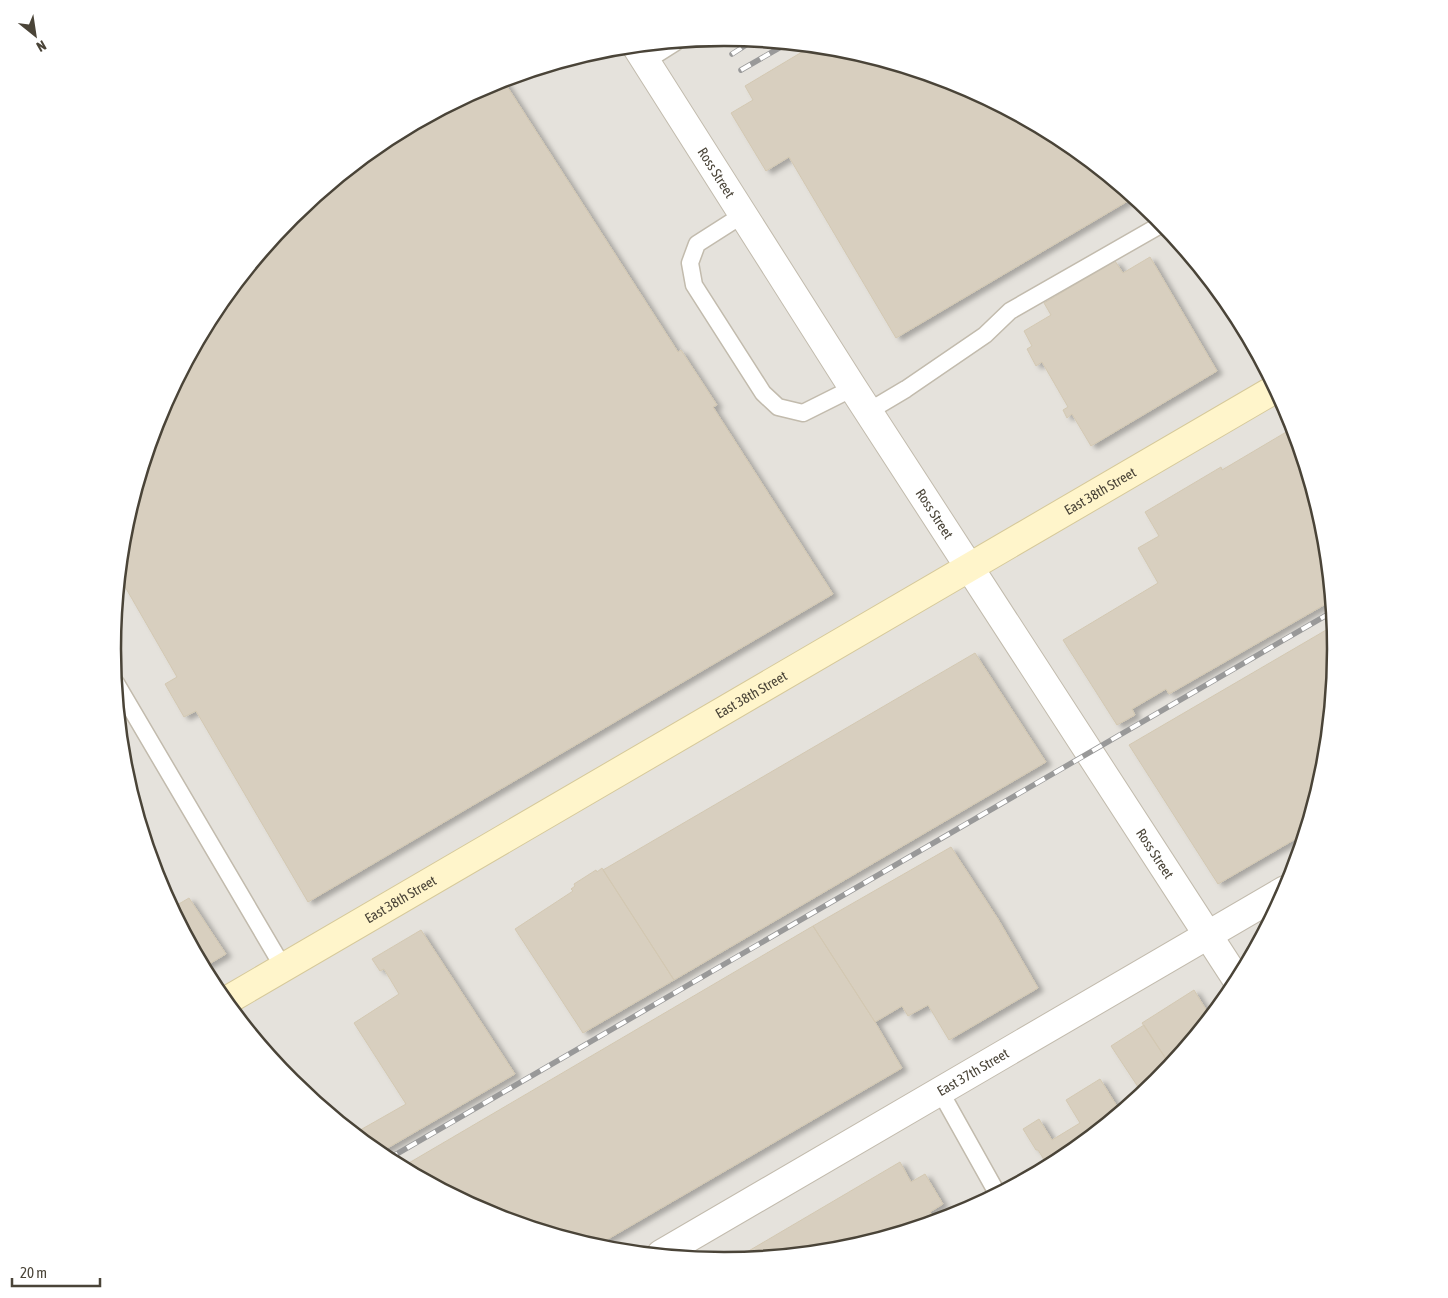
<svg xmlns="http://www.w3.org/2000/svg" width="1448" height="1298" font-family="'Asap Condensed',sans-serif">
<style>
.industrial{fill:#e5e2dc}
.building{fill:#d8cfbf;stroke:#d3c8b2;filter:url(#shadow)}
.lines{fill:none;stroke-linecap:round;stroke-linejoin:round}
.lane-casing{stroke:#c2bbad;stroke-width:19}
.street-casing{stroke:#c2bbad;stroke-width:30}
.secondary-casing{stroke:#d6c99a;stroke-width:30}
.lane{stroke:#fff;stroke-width:16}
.street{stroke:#fff;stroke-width:28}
.secondary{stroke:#fff5cb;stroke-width:28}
.rail-casing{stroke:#999;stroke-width:5.5}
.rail{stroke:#fff;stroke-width:4;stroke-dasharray:11;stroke-linecap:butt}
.labels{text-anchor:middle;stroke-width:4;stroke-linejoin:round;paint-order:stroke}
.street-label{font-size:14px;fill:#4a4438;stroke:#fff}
.rim{fill:none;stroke:#4a4438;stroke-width:2.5}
</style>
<defs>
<filter id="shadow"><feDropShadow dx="5.5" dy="3" stdDeviation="2.5" flood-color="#0004"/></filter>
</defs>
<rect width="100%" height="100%" fill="#f6f3eb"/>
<!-- industrial -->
<path class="industrial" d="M115 650a609 609 0 1 1 1218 0a609 609 0 1 1-1218 0Z"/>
<!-- building -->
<path class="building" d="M812 46 844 49 958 84 1064 141 1133 198 896 338 789 157 766 171 731 113 753 100 745 86Z
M503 80 678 352 681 350 717 405 713 407 833 594 308 902 196 711 184 717 165 684 177 677 120 578 124 529 159 415 216 309 292 216 385 140 490 84Z
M1150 257 1217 371 1091 446 1072 414 1067 418 1063 410 1068 407 1042 362 1036 366 1027 349 1032 346 1024 331 1051 315 1044 303 1115 261 1123 273Z
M1293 428 1324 530 1331 601 1169 694 1166 689 1132 709 1135 715 1117 725 1063 640 1158 583 1138 548 1159 536 1145 512 1221 467 1222 470Z
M1333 626 1335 649 1324 769 1304 834 1218 884 1129 745Z
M975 653 1046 762 674 980 603 870Z
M951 847 998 919 1038 988 949 1040 928 1005 908 1016 902 1006 875 1022 813 926Z
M602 868 674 980 583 1033 515 929 573 891 571 889 575 886 574 884 596 870 597 872Z
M189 898 226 954 204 967 172 908Z
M813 926 875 1022 902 1068 596 1246 490 1214 402 1167Z
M421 930 515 1074 379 1153 355 1133 406 1104 354 1023 399 994 384 969 380 971 372 959Z
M1194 990 1210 1016 1170 1065 1142 1023Z
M1144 1025 1170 1065 1156 1082 1142 1093 1111 1046Z
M1100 1079 1120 1111 1063 1158 1048 1166 1038 1150H1036L1023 1129 1039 1119 1052 1140 1080 1123 1066 1100Z
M900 1162 911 1182 925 1174 943 1204 930 1212 935 1221 843 1249 735 1259Z"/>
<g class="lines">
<!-- lane casing -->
<g class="lane-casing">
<path id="lane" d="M646 61 676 42
M744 214 697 244 690 263 694 285 763 393 778 407 803 413 853 388
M869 411 906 389 985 335 1010 311 1162 224
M116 683 283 967
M940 1091 997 1193"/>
</g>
<!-- street casing -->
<g class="street-casing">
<g id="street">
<path id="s1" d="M636 46 853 388 1237 980"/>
<path id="s2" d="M661 1254 1285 890"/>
</g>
</g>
<!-- secondary casing -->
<g class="secondary-casing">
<g id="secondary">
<path id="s3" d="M226 1001 1275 389"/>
</g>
</g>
<!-- lane -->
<use href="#lane" class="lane"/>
<!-- street -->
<use href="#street" class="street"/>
<!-- secondary -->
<use href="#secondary" class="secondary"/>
<!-- rail casing -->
<g class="rail-casing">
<path id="rail" d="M732 54 754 40
M741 70 786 44
M388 1159 1332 612"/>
</g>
<!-- rail -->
<use href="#rail" class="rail"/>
</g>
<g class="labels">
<!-- street labels -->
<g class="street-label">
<text dy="5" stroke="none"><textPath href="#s1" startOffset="150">Ross Street</textPath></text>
<text dy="5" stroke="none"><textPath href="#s3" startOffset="1012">East 38th Street</textPath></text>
<text dy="5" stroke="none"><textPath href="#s1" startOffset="555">Ross Street</textPath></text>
<text dy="5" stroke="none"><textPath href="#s3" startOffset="608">East 38th Street</textPath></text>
<text dy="5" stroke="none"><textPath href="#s1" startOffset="960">Ross Street</textPath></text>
<text dy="5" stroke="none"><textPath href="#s3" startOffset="202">East 38th Street</textPath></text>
<text dy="5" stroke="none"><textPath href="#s2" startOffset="361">East 37th Street</textPath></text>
</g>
</g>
<!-- crop -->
<path d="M0 0H1448V1298H0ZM121 649a603 603 0 1 1 1206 0a603 603 0 1 1-1206 0Z" fill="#fff" fill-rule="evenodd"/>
<path class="rim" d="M121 649a603 603 0 1 1 1206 0a603 603 0 1 1-1206 0Z"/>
<!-- north arrow -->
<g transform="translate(35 35) rotate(150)" stroke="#ffffff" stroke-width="4" paint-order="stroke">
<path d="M0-4L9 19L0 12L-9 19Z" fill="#4a4438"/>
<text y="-8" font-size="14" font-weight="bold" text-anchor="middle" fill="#4a4438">N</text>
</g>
<!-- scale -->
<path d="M12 1278v8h88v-8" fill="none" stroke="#4a4438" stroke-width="2.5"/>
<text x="20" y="1278" font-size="15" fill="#4a4438" stroke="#ffffff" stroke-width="4" paint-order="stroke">20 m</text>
</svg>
